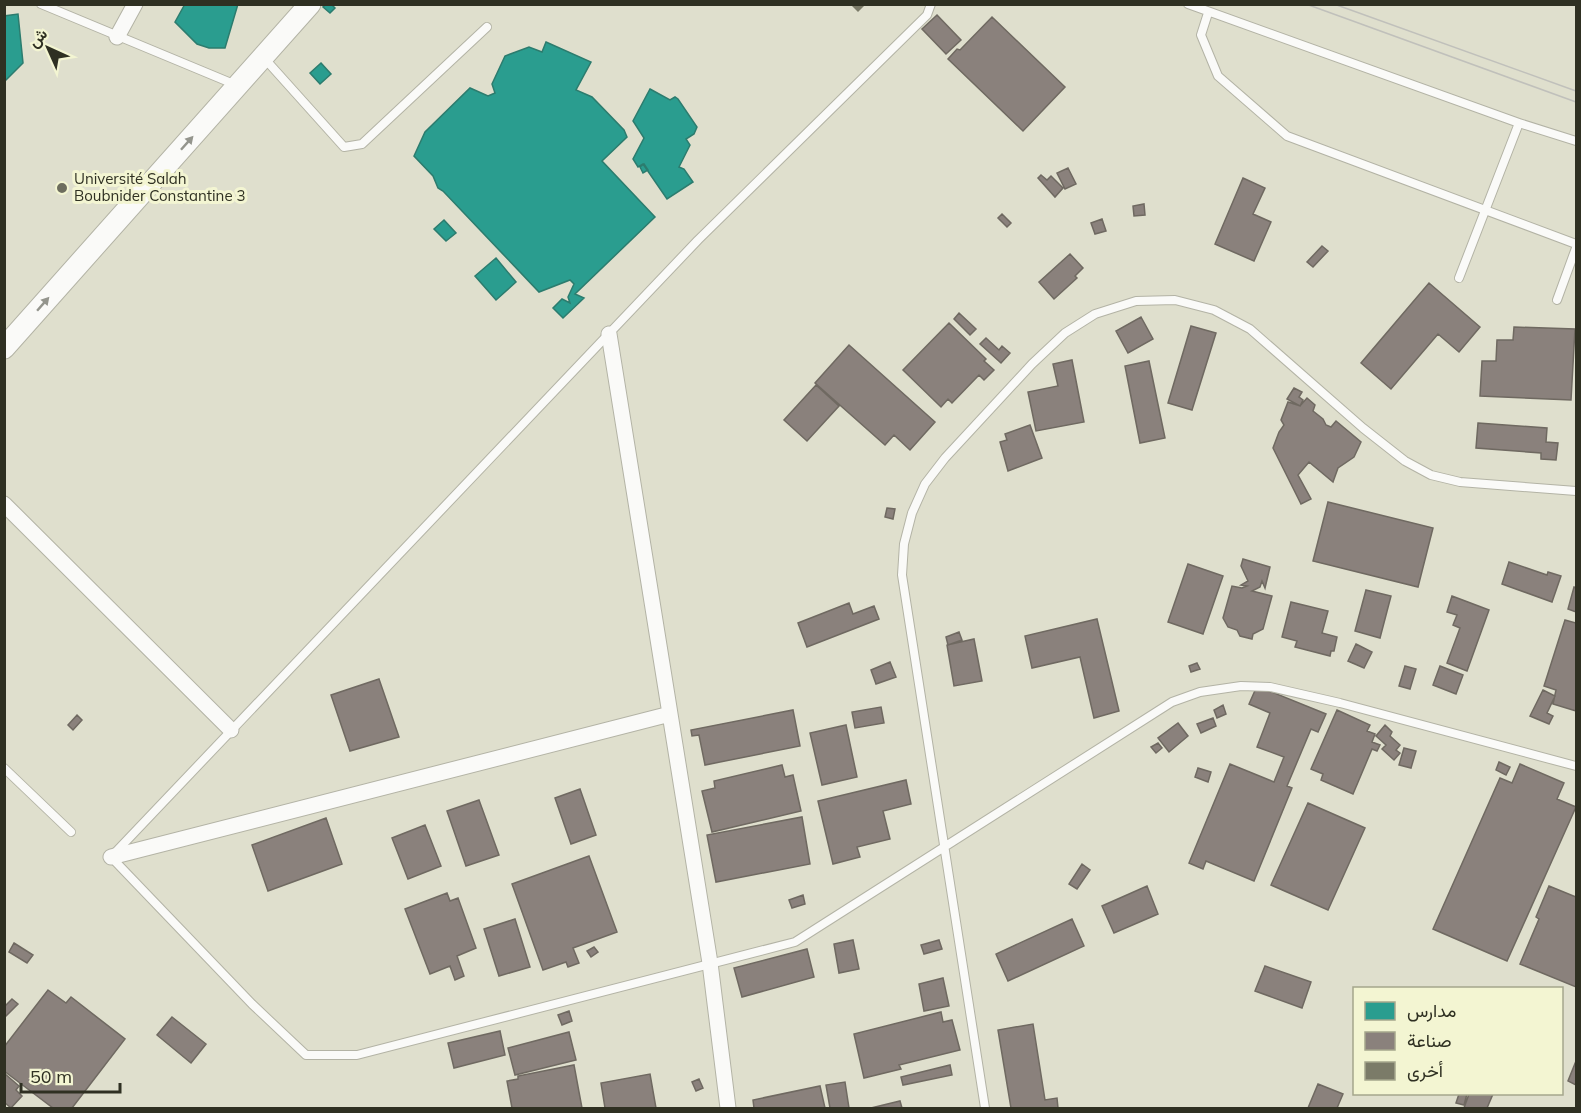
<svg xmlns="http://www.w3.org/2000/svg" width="1581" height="1113" font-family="Mulish,Vazirmatn,sans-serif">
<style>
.schools{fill:#2a9d8f;stroke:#2c7c6e;stroke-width:1.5}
.industry{fill:#8a817c;stroke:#6f6961;stroke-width:1.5}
.building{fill:#7b7b68}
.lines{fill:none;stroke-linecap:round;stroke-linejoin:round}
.lane-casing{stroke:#b3b3a5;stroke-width:10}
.street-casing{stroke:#b3b3a5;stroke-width:17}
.secondary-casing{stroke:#b3b3a5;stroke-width:23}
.lane{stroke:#fafaf8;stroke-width:8}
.street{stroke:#fafaf8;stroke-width:15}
.secondary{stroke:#fafaf8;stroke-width:21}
.tram{stroke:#c0c0bb;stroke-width:1.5}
.oneway{fill:#94958d}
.poi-dot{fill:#6d6d5e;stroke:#f3f5d2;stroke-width:2}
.labels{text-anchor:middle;stroke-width:6;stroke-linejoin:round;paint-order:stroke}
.poi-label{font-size:15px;fill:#2f3022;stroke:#f3f5d2;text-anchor:start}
</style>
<rect width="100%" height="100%" fill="#dfdfcd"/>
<!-- schools -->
<path class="schools" d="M185 4H238L225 48H209L197 44 175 22Z
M326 4H331L335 8 330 13 323 7Z
M18 14 23 63 4 82V16Z
M546 42 591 62 576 90 592 97 624 130 627 137 602 161 655 217 575 294 584 298 563 318 553 308 562 299 570 303 568 297 574 284 570 280 539 292 443 191 438 188 433 176 414 156 425 132 470 88 488 96 495 93 492 84 505 56 529 47 542 52Z
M321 63 331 74 320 84 310 73Z
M650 89 670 100 675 97 678 99 697 127 694 134 686 139 690 145 679 167 684 169 693 182 667 199 643 164 638 167 633 159 644 138 633 121Z
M644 164 648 170 643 173 640 167Z
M444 220 456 233 446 241 434 229Z
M496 258 516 282 496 300 475 276Z"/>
<!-- industry -->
<path class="industry" d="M937 15 961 40 946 54 922 29Z
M992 17 1065 87 1023 131 948 59 957 49 960 50Z
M1068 168 1076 184 1065 189 1057 173Z
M1041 175 1047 180 1051 176 1063 188 1055 197 1038 178Z
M1243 178 1265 188 1253 214 1271 222 1254 261 1215 244Z
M1144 204 1145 215 1134 216 1133 206Z
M1002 214 1011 223 1007 227 998 218Z
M1102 219 1106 231 1095 234 1091 223Z
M1322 246 1328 251 1313 267 1307 262Z
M1070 254 1083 268 1075 276 1077 278 1054 299 1039 282Z
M1429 283 1480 327 1459 352 1438 334 1391 389 1361 363Z
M959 313 976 329 970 335 954 319Z
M1141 317 1153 339 1128 353 1116 331Z
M949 323 986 359 984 361 994 370 984 380 979 375 952 403 948 399 941 407 903 370Z
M1191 326 1216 333 1192 410 1168 403Z
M1514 327 1575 329 1571 400 1480 396 1482 361H1496L1497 340H1513Z
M986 338 999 350 1002 346 1010 353 1001 363 980 344Z
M849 345 935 422 910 450 894 435 885 445 815 383Z
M1072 360 1084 422 1036 431 1028 392 1058 386 1053 364Z
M1149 361 1165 438 1140 443 1125 366Z
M816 385 839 406 807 441 784 420Z
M1294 388 1302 392 1299 397 1303 400 1300 406 1287 399Z
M1307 398 1315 405 1313 411 1323 419 1326 425 1331 427 1336 421 1361 442 1354 457 1338 468 1333 482 1309 462 1298 475 1311 499 1301 504 1273 448 1279 432 1284 425 1281 420 1288 402 1300 406Z
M1478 423 1547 428 1546 442 1558 443 1556 460 1541 459V453L1476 448Z
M1030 425 1042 458 1008 471 1000 442 1007 440 1005 434Z
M1328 502 1433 528 1418 587 1313 561Z
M887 508 895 509 893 519 885 517Z
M1243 559 1270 567 1265 588 1262 581 1260 587 1252 591 1272 596 1263 629 1253 634 1252 639 1240 636 1237 630 1228 627 1223 618 1232 586 1242 588 1247 586 1241 585 1248 581 1241 566Z
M1509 562 1547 575 1548 572 1561 576 1552 602 1502 584Z
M1188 564 1223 576 1203 634 1168 622Z
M1574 587 1576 588V612L1568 609Z
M1366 590 1391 596 1380 638 1355 631Z
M1452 596 1489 610 1467 671 1447 663 1460 628 1453 625 1457 615 1447 612Z
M1291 602 1328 611 1322 633 1337 637 1334 651H1331L1330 656 1295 647 1297 641 1282 637Z
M849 603 853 614 874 606 879 619 807 647 798 623Z
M1097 619 1119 711 1094 718 1080 657 1032 668 1025 636Z
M1565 620 1576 623V711L1553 704 1556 690 1544 686Z
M959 632 962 640 948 645 946 637Z
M974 639 982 681 954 686 947 645Z
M1356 644 1372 652 1364 668 1348 661Z
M890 662 896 677 876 684 871 670Z
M1197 663 1200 669 1191 672 1189 666Z
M1405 666 1416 669 1410 689 1399 686Z
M1440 666 1463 675 1456 694 1433 685Z
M379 679 399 737 350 751 331 695Z
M1257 686 1326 714 1318 732 1311 729 1287 786 1292 788 1254 881 1206 861 1203 869 1189 863 1230 764 1274 782 1284 757 1257 747 1270 713 1249 704Z
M1543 690 1555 696 1547 713 1553 716 1549 724 1530 716Z
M1223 705 1226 714 1217 718 1214 710Z
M881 707 884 723 855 728 852 712Z
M793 710 800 746 705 765 699 735 692 736 691 730Z
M1337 710 1370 725 1367 731 1375 734 1372 742 1380 745 1377 751 1372 749 1353 794 1321 780 1323 774 1311 769Z
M77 715 82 720 73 730 68 725Z
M1213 718 1216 726 1201 733 1197 724Z
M1178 723 1188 736 1169 752 1158 738Z
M846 725 857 777 822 785 810 733Z
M1385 725 1392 732 1390 736 1400 745 1396 750 1400 753 1394 760 1382 749 1386 745 1376 736Z
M1158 743 1162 748 1156 753 1151 747Z
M1404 748 1416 751 1411 768 1399 765Z
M1499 762 1510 767 1506 775 1496 770Z
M1520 764 1564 783 1557 799 1576 807 1507 961 1433 929 1500 778 1512 783Z
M782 765 785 777 793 775 801 811 712 832 702 791 715 788 714 781Z
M1198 768 1211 772 1208 782 1195 777Z
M906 780 911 804 883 811 890 839 857 847 860 857 833 864 818 801Z
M580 789 596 835 571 844 555 798Z
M479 800 499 855 466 866 447 811Z
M1308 803 1365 828 1328 910 1271 885Z
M802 817 810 864 716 882 707 835Z
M326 818 342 864 268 891 252 845Z
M425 825 441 866 408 879 392 838Z
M589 856 617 932 573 948 579 963 568 967 566 962 543 970 512 884Z
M1082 864 1090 870 1077 889 1069 884Z
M1147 886 1158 914 1114 933 1102 906Z
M1549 886 1576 897V987L1520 964 1539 919 1536 917Z
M447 893 450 901 458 898 476 948 457 956 464 976 455 980 450 966 430 974 405 909Z
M803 895 805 904 792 908 789 900Z
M515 919 530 967 499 976 484 929Z
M1072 919 1084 946 1008 981 996 954Z
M853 940 859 969 839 973 834 944Z
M939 940 942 949 924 954 921 945Z
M14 943 33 955 27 963 9 952Z
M594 947 598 952 591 957 587 951Z
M807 949 814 977 742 997 734 968Z
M1265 966 1311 982 1302 1008 1255 991Z
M943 978 949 1006 924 1011 919 984Z
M48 990 66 1003 71 997 125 1039 72 1108H53L4 1071V1047Z
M12 999 18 1004 4 1018V1007Z
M569 1011 572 1021 562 1025 558 1015Z
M941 1012 943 1022 952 1020 960 1050 899 1065 901 1069 864 1078 854 1034Z
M172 1017 206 1044 191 1063 157 1035Z
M1033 1024 1045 1100 1057 1098 1058 1108H1011L998 1030Z
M500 1031 505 1055 454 1068 448 1043Z
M569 1032 576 1060 515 1075 508 1048Z
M1576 1061V1085L1568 1081Z
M574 1065 582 1108H512L507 1081 518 1079V1076Z
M950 1065 952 1075 903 1085 901 1077Z
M4 1073 19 1086 16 1090 22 1096 11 1108 4 1102Z
M650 1074 656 1108H605L601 1083Z
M699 1079 703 1088 696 1091 692 1082Z
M845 1082 849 1108H830L826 1085Z
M1318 1084 1343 1094 1337 1108H1308Z
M820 1086 825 1108H754L753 1100Z
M1459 1094H1467L1464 1105 1456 1103Z
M1469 1094H1493L1487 1108H1464Z
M900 1101 902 1108H871Z"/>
<!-- building -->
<path class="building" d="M850 4H866L858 12Z"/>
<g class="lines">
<!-- lane casing -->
<g class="lane-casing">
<path id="lane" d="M41 4 236 85
M931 4 927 15 698 240 111 857 252 1004 306 1055H357L795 942 1172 702 1200 692 1241 686 1270 687 1340 703 1576 766
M1188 4 1519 123 1576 141
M1208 13 1201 35 1218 76 1287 136 1576 244
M265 59 344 147 362 144 487 27
M1459 278 1519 123
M1557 300 1576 248
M4 768 71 832
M985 1108 902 575 904 544 912 513 925 484 945 458 1032 364 1065 333 1095 314 1136 301 1175 300 1214 310 1250 329 1363 428 1405 461 1431 475 1460 482 1576 491"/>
</g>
<!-- street casing -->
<g class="street-casing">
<path id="street" d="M117 37 135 4
M609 334 710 963 728 1108
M4 504 231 730
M111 857 670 714"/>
</g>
<!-- secondary casing -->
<g class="secondary-casing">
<path id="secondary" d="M4 348 310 4"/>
</g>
<!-- lane -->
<use href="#lane" class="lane"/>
<!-- street -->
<use href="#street" class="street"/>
<!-- secondary -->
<use href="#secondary" class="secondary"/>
<!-- tram -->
<path class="tram" d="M1306 4 1576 102
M1334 4 1576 91"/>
</g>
<!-- one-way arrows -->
<defs><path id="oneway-solid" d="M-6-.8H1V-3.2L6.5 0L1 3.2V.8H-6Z" transform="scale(1.5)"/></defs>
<g class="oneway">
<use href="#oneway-solid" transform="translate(187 143) rotate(-48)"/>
<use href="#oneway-solid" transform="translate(43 304) rotate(-49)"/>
</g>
<!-- markers -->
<circle class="poi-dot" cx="62" cy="188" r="6"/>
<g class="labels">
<!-- poi labels -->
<g class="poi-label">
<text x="74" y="184">Université Salah<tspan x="74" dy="17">Boubnider Constantine 3</tspan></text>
</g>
</g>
<!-- border -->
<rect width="1581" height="1113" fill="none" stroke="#2f3022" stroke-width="12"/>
<!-- legend -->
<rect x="1353" y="987" width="210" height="108" fill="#f3f5d2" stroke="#a5a68c" stroke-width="1.5"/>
<rect x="1365" y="1002" width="30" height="18" fill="#2a9d8f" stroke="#a5a68c" stroke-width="1.5"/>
<text x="1407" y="1017" font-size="18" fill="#2f3022">مدارس</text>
<rect x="1365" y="1032" width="30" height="18" fill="#8a817c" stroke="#a5a68c" stroke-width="1.5"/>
<text x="1407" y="1047" font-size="18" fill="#2f3022">صناعة</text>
<rect x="1365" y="1062" width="30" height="18" fill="#7b7b68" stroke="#a5a68c" stroke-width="1.5"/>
<text x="1407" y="1077" font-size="18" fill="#2f3022">أخرى</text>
<!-- north arrow -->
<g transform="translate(48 48) rotate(315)" stroke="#f3f5d2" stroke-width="4.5" paint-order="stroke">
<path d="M0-4.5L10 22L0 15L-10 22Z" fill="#2f3022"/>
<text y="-9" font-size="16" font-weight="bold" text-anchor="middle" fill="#2f3022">ش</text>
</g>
<!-- scale -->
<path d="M21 1083v9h99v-9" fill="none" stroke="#2f3022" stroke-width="3"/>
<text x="30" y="1083" font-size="18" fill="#2f3022" stroke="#f3f5d2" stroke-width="4.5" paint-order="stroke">50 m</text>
</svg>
